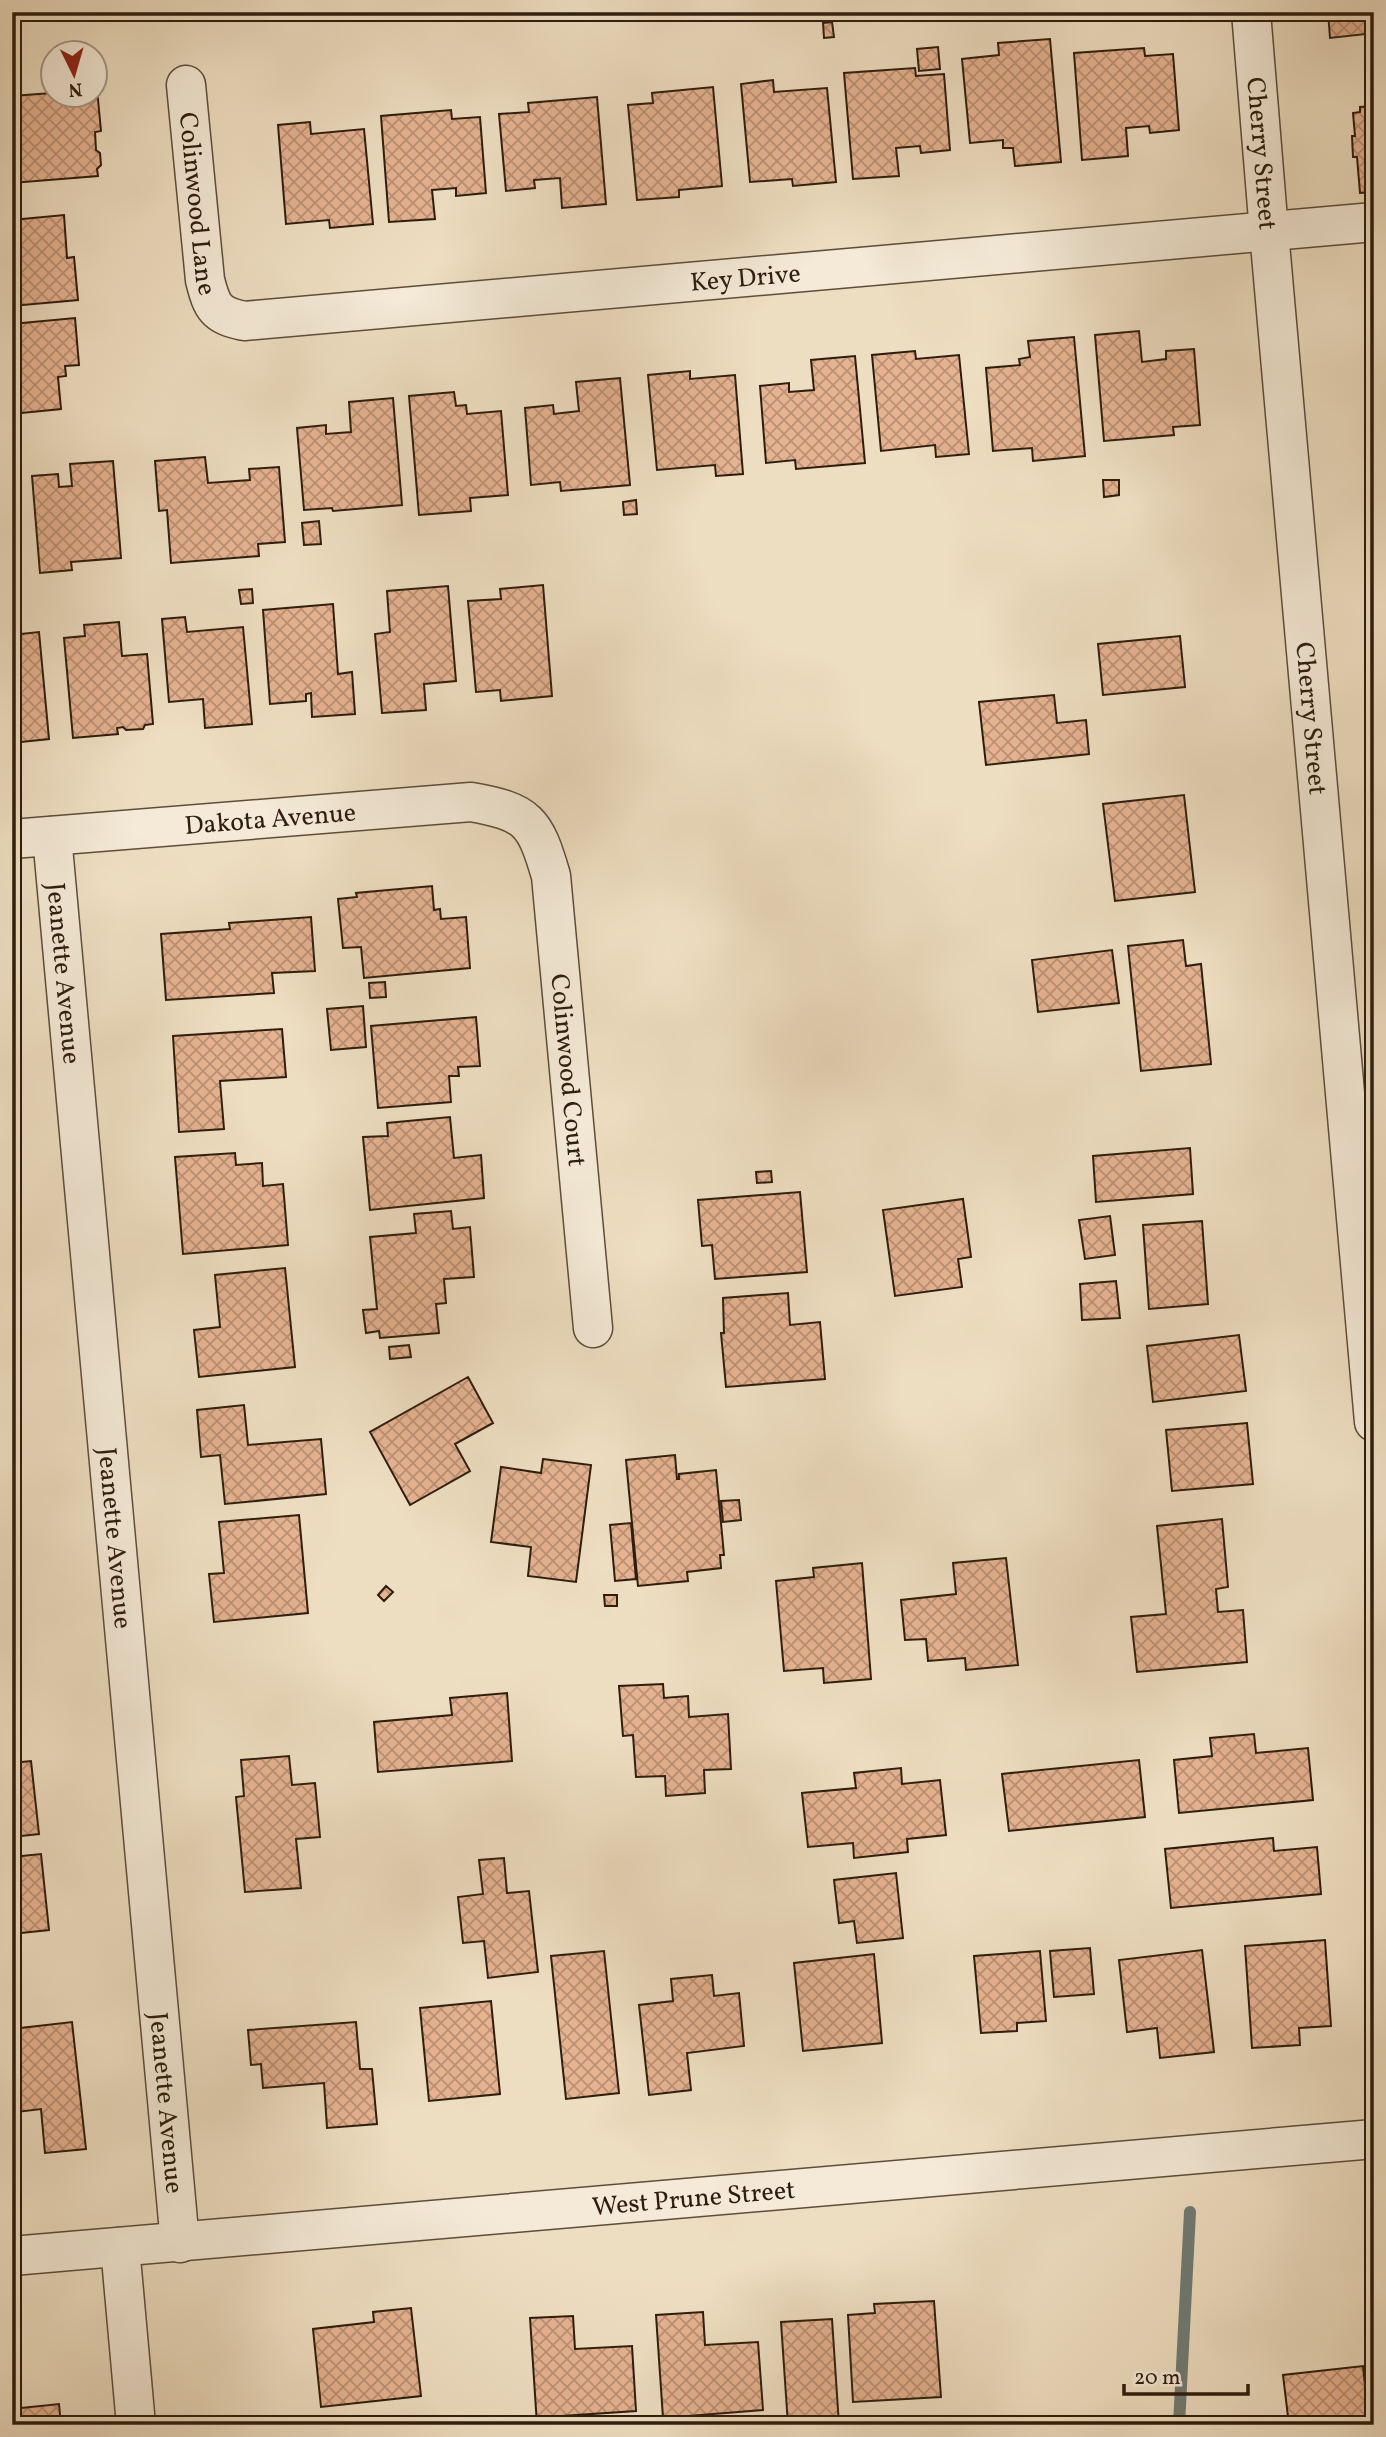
<svg xmlns="http://www.w3.org/2000/svg" width="1386" height="2437" font-family="Vollkorn,serif">
<style>
.lines{fill:none;stroke-linecap:round;stroke-linejoin:round}
.stream{stroke:#707c76;stroke-width:12}
.building{fill:url(#building-cross-hatch);stroke:#2e1d0e;stroke-width:2}
.minor-casing{stroke:#5e4d3b;stroke-width:41}
.minor{stroke:#f4ead7;stroke-width:38}
.labels{text-anchor:middle;stroke-width:5;stroke-linejoin:round;paint-order:stroke}
.street-label{font-size:26px;fill:#2e1d0e;stroke:#f4ead7}
</style>
<defs>
<pattern id="building-cross-hatch" width="8" height="8" patternUnits="userSpaceOnUse" patternTransform="scale(1.75)"><rect width="8" height="8" fill="#e6b391"/><path d="M0 0l8 8M0 8l8-8" fill="none" stroke="#bb9175"/></pattern>
</defs>
<rect width="100%" height="100%" fill="#eedec1"/>
<filter id="stains"><feTurbulence type="fractalNoise" baseFrequency=".00286" numOctaves="4"/><feColorMatrix values="0 0 0 0 .2 0 0 0 0 .09 0 0 0 0 .02 0 0 0 .5 -.17"/></filter>
<radialGradient id="worn" r=".72"><stop offset=".6" stop-color="#630" stop-opacity="0"/><stop offset="1" stop-color="#630" stop-opacity=".3"/></radialGradient>
<g class="lines">
<!-- stream -->
<path class="stream" d="M1179 2425 1190 2212"/>
</g>
<!-- building -->
<path class="building" d="M1328 12H1374V34L1372 30 1365 31 1366 34 1330 38Z
M832 22 834 37 824 38 823 23Z
M1050 39 1061 162 1015 166 1013 148H1003V140L970 143 962 59 999 55 998 43Z
M938 47 940 69 919 71 917 49Z
M1144 48 1145 56 1173 54 1179 130 1150 133 1149 126 1126 128 1128 156 1082 160 1074 53Z
M915 68 916 76 944 74 950 150 921 153 920 146 896 148 899 176 853 179 844 73Z
M773 80 774 92 827 88 836 182 793 186 792 179 750 182 741 84Z
M713 87 722 186 679 190V197L637 200 628 105 653 103 652 93Z
M97 89 101 131 95 132 96 150 100 153 101 165 97 169 98 176 12 183V96L52 93 94 94V90Z
M597 97 606 204 562 208 560 178 534 180 535 188 506 191 499 114 529 112 528 103Z
M1374 106V192L1360 193 1357 157H1353L1352 136H1355L1353 113 1360 112V107Z
M451 110 452 119 480 117 486 193 456 196V188L432 190 435 219 389 222 381 116Z
M310 122 311 134 364 129 373 224 330 228 329 220 286 224 278 125Z
M64 215 67 258 74 257 78 300 12 306V220Z
M75 318 79 365 65 366 66 376 58 377 61 409 12 414V324Z
M1139 331 1142 362 1166 359V351L1194 349 1200 425 1173 427 1174 435 1104 441 1095 335Z
M1074 337 1085 456 1033 461 1032 448 993 451 986 368 1020 365 1019 359 1030 357 1028 341Z
M915 351 916 359 959 355 969 454 936 457 935 445 881 451 872 355Z
M855 356 865 463 796 469 795 460 766 463 760 386 789 383V392L814 390 811 360Z
M690 371V379L735 375 743 474 716 476 715 465 657 470 648 375Z
M620 378 630 485 561 491 560 482 531 485 525 408 553 405 554 414 579 411 576 382Z
M454 392 456 406 466 405 467 414 501 411 508 495 470 498 471 511 419 515 409 396Z
M393 398 402 505 333 511 332 508 304 510 297 428 326 425V434L351 432 349 402Z
M205 457 208 483 250 480 249 469 279 467 285 542 258 544 259 556 171 563 167 510 159 511 155 461Z
M113 461 121 558 71 562 72 570 40 573 32 476 58 474 59 487 72 486 70 464Z
M1103 480H1119V495L1104 497Z
M636 500 637 514 624 515 623 502Z
M319 521 321 544 304 545 302 523Z
M543 585 552 696 501 701 500 690 476 692 468 601 501 599 500 589Z
M448 586 456 681 424 684 426 710 382 713 375 634 390 632 387 591Z
M252 589 253 603 241 604 239 590Z
M333 604 338 674 352 672 355 714 312 717 311 693 306 694V701L270 704 263 610Z
M185 617 187 632 243 627 252 724 205 728 203 699 169 702 162 619Z
M119 622 122 656 147 654 153 724 145 725 143 729 126 730 123 727 117 728 118 734 73 738 64 638 85 636 84 625Z
M39 632 49 739 12 743V635Z
M1180 636 1185 687 1103 695 1098 644Z
M1054 695 1057 723 1086 720 1089 754 986 765 979 702Z
M1184 795 1195 892 1115 901 1103 804Z
M432 886 434 910 440 909 441 919 466 917 470 968 364 978 361 947 343 948 338 899 357 897 356 893Z
M311 917 315 971 272 973 274 993 166 1000 161 934 230 929 229 923Z
M1183 940 1186 966 1201 964 1211 1064 1141 1071 1128 946Z
M1112 950 1119 1003 1038 1012 1032 960Z
M385 982 386 997 370 998 369 983Z
M363 1006 366 1047 331 1050 327 1009Z
M476 1017 480 1066 458 1067 459 1076H449L451 1102 378 1108 371 1026Z
M282 1029 286 1077 220 1081 224 1129 179 1132 173 1036Z
M450 1117 454 1158 481 1155 484 1198 370 1210 363 1137 388 1136 387 1123Z
M1190 1148 1193 1194 1096 1202 1093 1156Z
M235 1153 236 1165 262 1163 263 1186 283 1184 288 1245 183 1254 175 1157Z
M771 1171 772 1182 757 1183 756 1172Z
M800 1192 807 1272 715 1279 712 1245 702 1246 698 1200Z
M963 1199 971 1257 958 1259 962 1287 895 1296 883 1210Z
M451 1211 453 1229 470 1227 474 1277 444 1279 446 1303 436 1304 439 1333 380 1338 379 1331 366 1333 363 1310 377 1309 370 1237 416 1233 414 1214Z
M1110 1216 1115 1255 1085 1259 1079 1220Z
M1202 1221 1208 1304 1149 1309 1143 1225Z
M285 1268 295 1367 199 1377 194 1330 220 1327 215 1275Z
M1116 1281 1120 1318 1082 1320 1080 1284Z
M788 1293 790 1325 820 1322 825 1379 726 1387 721 1333H724L723 1298Z
M1239 1335 1246 1391 1153 1402 1147 1346Z
M409 1345 411 1357 390 1359 389 1347Z
M468 1377 493 1423 455 1444 470 1471 410 1505 370 1432Z
M244 1405 248 1445 321 1439 326 1494 225 1504 220 1455 201 1457 197 1410Z
M1247 1423 1253 1484 1172 1491 1166 1430Z
M675 1455 677 1479H679V1474L716 1470 724 1555H720L721 1568 687 1572 688 1581 638 1586 626 1460Z
M543 1459 591 1465 576 1582 528 1576 531 1547 491 1542 501 1467 541 1473Z
M12 1485H16L21 1531 12 1532Z
M739 1500 741 1520 723 1522 721 1501Z
M299 1515 308 1613 214 1622 209 1574 224 1573 219 1522Z
M1222 1519 1228 1587 1216 1589 1218 1612 1243 1610 1247 1662 1137 1672 1131 1617 1166 1614 1157 1526Z
M631 1523 636 1579 615 1581 610 1525Z
M1006 1558 1018 1665 966 1670 965 1658 928 1661 926 1639 905 1640 901 1600 956 1594 953 1563Z
M862 1563 871 1679 824 1683 823 1668 784 1671 776 1581 814 1577 813 1568Z
M386 1586 393 1592 384 1601 378 1595Z
M604 1595H617V1606H605Z
M663 1684 664 1698 688 1696 689 1717 728 1714 731 1769 704 1770 705 1793 666 1796 665 1776 636 1777 633 1735 623 1736 619 1686Z
M507 1693 512 1761 378 1772 374 1722 452 1715 450 1698Z
M1254 1734 1256 1753 1308 1748 1313 1800 1179 1813 1174 1760 1212 1756 1210 1738Z
M289 1756 292 1785 315 1783 320 1837 296 1839 301 1888 245 1892 236 1797 244 1796 241 1760Z
M1139 1760 1145 1817 1009 1831 1002 1774Z
M31 1761 39 1834 12 1837V1763Z
M901 1768 902 1784 940 1780 946 1835 907 1839 908 1852 854 1858 853 1843 808 1847 802 1793 856 1788 854 1773Z
M1273 1838 1274 1851 1317 1847 1321 1894 1171 1908 1165 1849Z
M41 1854 49 1930 12 1934V1857Z
M504 1858 507 1893 529 1891 538 1972 488 1978 484 1941 463 1943 458 1897 483 1894 479 1860Z
M896 1873 903 1938 857 1943 854 1921 839 1923 834 1880Z
M1325 1940 1331 2026 1299 2028 1300 2045 1252 2048 1245 1946Z
M1090 1948 1094 1994 1054 1997 1050 1951Z
M1202 1950 1214 2052 1160 2058 1157 2028 1127 2032 1119 1960Z
M604 1951 619 2093 566 2099 551 1956Z
M1040 1951 1046 2021 1017 2023V2031L981 2033 974 1956Z
M874 1954 882 2043 803 2051 794 1963Z
M712 1975 714 1996 739 1993 744 2046 687 2053 691 2090 649 2095 639 2005 673 2001 671 1979Z
M491 2001 500 2094 429 2101 420 2008Z
M72 2022 86 2149 45 2153 41 2109 17 2112 12 2065V2029Z
M356 2022 360 2069H372L377 2124 327 2128 324 2083 263 2088 261 2064 251 2065 248 2030Z
M934 2301 941 2397 853 2402 848 2315 875 2313 874 2304Z
M411 2308 421 2396 321 2407 313 2329 374 2322 373 2312Z
M703 2312 705 2345 758 2342 763 2410 663 2418 656 2315Z
M573 2316 575 2349 632 2346 636 2411 562 2416V2425H537L530 2318Z
M832 2319 839 2425H788L781 2322Z
M1363 2366 1369 2425H1289L1283 2375Z
M59 2404 61 2425H12V2409Z"/>
<g class="lines">
<!-- minor casing -->
<g class="minor-casing">
<g id="minor">
<path id="s1" d="M1251 12 1269 232 1374 1422"/>
<path id="s2" d="M186 85 205 280C212 308 216 315 244 321L1374 222"/>
<path id="s3" d="M52 836 180 2243"/>
<path id="s4" d="M12 839 471 802C528 812 535 821 551 876L593 1328"/>
<path d="M120 2247 136 2425"/>
<path id="s5" d="M12 2256 1374 2139"/>
</g>
</g>
<!-- minor -->
<use href="#minor" class="minor"/>
</g>
<g class="labels">
<!-- street labels -->
<g class="street-label">
<text dy="9" stroke="none"><textPath href="#s1" startOffset="142">Cherry Street</textPath></text>
<text dy="9" stroke="none"><textPath href="#s2" startOffset="119">Colinwood Lane</textPath></text>
<text dy="9" stroke="none"><textPath href="#s2" startOffset="761">Key Drive</textPath></text>
<text dy="9" stroke="none"><textPath href="#s1" startOffset="709">Cherry Street</textPath></text>
<text dy="9" stroke="none"><textPath href="#s4" startOffset="259">Dakota Avenue</textPath></text>
<text dy="9" stroke="none"><textPath href="#s3" startOffset="138">Jeanette Avenue</textPath></text>
<text dy="9" stroke="none"><textPath href="#s4" startOffset="775">Colinwood Court</textPath></text>
<text dy="9" stroke="none"><textPath href="#s3" startOffset="705">Jeanette Avenue</textPath></text>
<text dy="9" stroke="none"><textPath href="#s3" startOffset="1272">Jeanette Avenue</textPath></text>
<text dy="9" stroke="none"><textPath href="#s5" startOffset="684">West Prune Street</textPath></text>
</g>
</g>
<!-- margin -->
<rect width="1386" height="2437" fill="none" stroke="#eedec1" stroke-width="42"/>
<rect x="14" y="14" width="1358" height="2409" fill="none" stroke="#2e1d0e" stroke-width="3.5"/>
<rect x="21" y="21" width="1344" height="2395" fill="none" stroke="#2e1d0e" stroke-width="2"/>
<!-- north arrow -->
<g transform="translate(74 74) rotate(175)"><circle r="33" fill="#f4ead7" stroke="#a59887" stroke-width="2"/>
<path d="M0-5L12 26L0 18L-12 26Z" fill="#8f2418"/>
<text y="-10" font-size="19" font-weight="bold" text-anchor="middle" fill="#2e1d0e">N</text>
</g>
<!-- scale -->
<path d="M1124 2384v10h124v-10" fill="none" stroke="#2e1d0e" stroke-width="3.5"/>
<text x="1134" y="2384" font-size="21" fill="#2e1d0e" stroke="#f4ead7" stroke-width="5" paint-order="stroke">20 m</text>
<rect width="100%" height="100%" filter="url(#stains)"/>
<rect width="100%" height="100%" fill="url(#worn)"/>
</svg>
